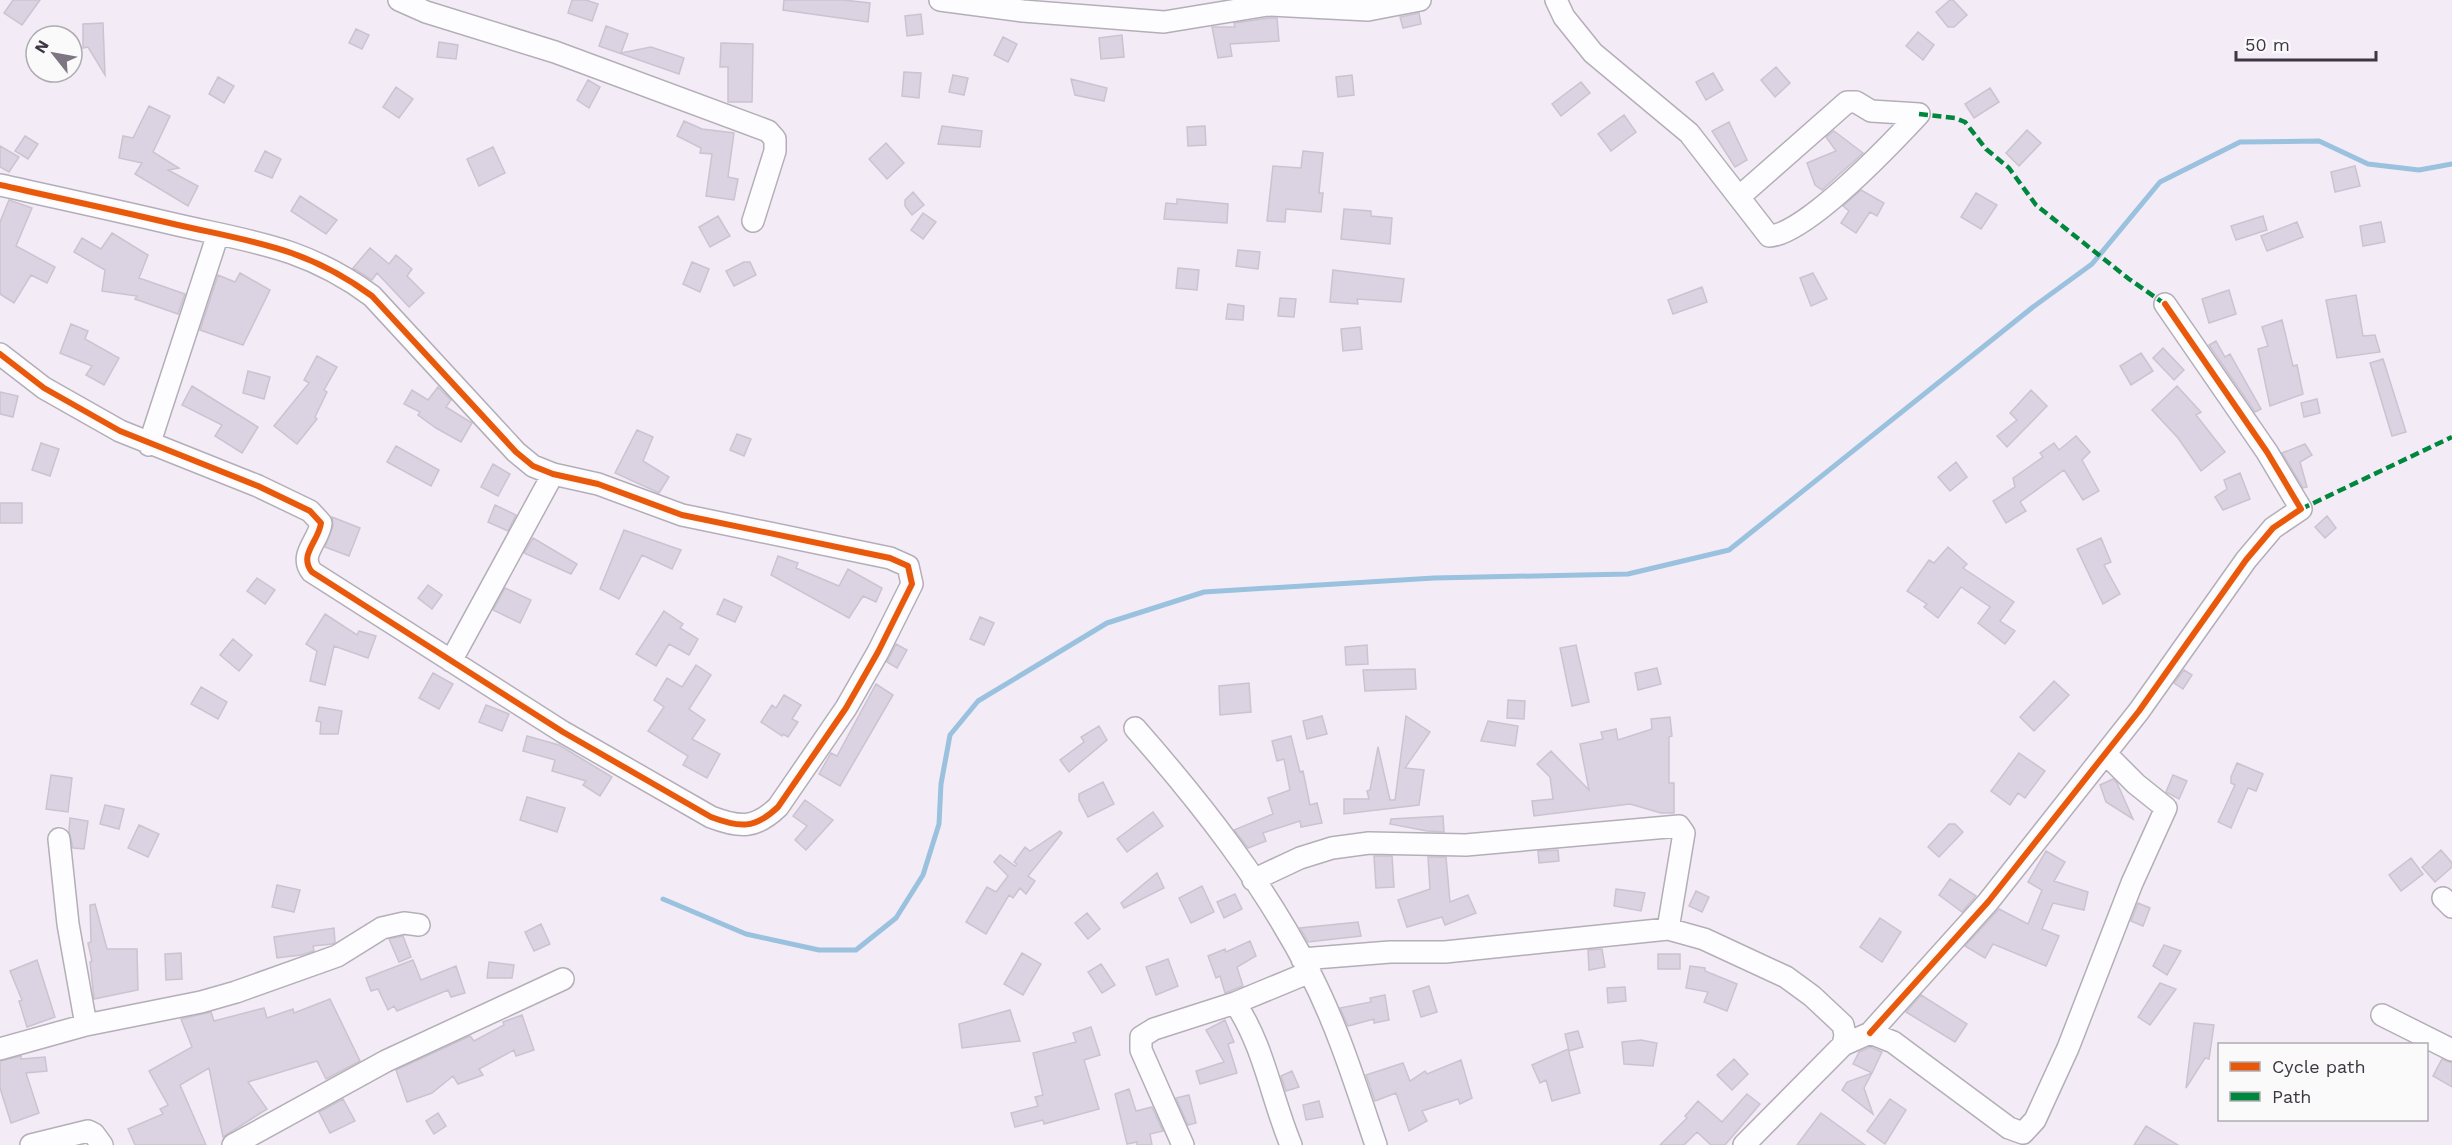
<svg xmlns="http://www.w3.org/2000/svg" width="2452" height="1145" font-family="'Work Sans',sans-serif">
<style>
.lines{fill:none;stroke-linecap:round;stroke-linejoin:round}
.stream{stroke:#9ac1de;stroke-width:5}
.building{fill:#dbd2e2;stroke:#cbc4d0;stroke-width:1.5}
.minor-casing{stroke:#b4aeb8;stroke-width:24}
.minor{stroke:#fdfcfe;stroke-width:21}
.quiet{stroke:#00873e;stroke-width:4.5;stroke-dasharray:9 4.5;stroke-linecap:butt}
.cycleway-casing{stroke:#fafafa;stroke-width:10}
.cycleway{stroke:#e8590c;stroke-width:6}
</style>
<rect width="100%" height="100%" fill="#f3ecf7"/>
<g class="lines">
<!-- stream -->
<path class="stream" d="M663 899 746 934 819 950H856L896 918 923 875 939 824 941 784 950 735 978 701 1107 623 1204 592 1434 578 1628 574 1729 550 2033 307 2092 264 2160 182 2240 142 2319 141 2368 164 2419 170 2452 164"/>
</g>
<!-- building -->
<path class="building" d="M13 0H40L22 25 4 13Z
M572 0H586L598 4 592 21 568 13Z
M784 0H844L870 3 868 22 783 10Z
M1950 0H1953L1967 15 1954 27H1948L1936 12Z
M1419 13 1421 24 1403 28 1400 17Z
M921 14 923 34 907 36 905 16Z
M1269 18H1277L1279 41 1230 44 1232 56 1218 58 1212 27H1235L1234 23Z
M103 23 105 75 88 47 83 48V24Z
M606 26 628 34 621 53 651 47 684 58 679 74 599 46Z
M356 29 369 35 362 49 349 43Z
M1918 32 1934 45 1923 60 1906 46Z
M1122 35 1124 57 1101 59 1099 38Z
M1003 37 1017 44 1008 62 994 55Z
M439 42 458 45 456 59 437 57Z
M721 43 753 44 752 102H728V67H720Z
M1776 67 1790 83 1775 97 1761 80Z
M904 72 921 73 919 98 902 96Z
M1713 73 1723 90 1706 100 1696 82Z
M953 75 968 78 964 95 949 92Z
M1352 75 1354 95 1338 97 1336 77Z
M218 77 234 86 224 103 209 94Z
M1071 79 1107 88 1104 101 1075 95Z
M588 80 600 87 589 108 577 100Z
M1581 82 1590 93 1561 116 1552 104Z
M396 87 413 99 399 118 383 107Z
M1990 88 1999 102 1974 118 1965 104Z
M149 106 170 116 153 152 179 168 168 170 198 186 188 206 135 174 142 163 119 158 123 136 133 138Z
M1624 115 1636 132 1611 151 1598 134Z
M684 121 702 129 734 133 728 177 738 179 734 200 706 196 712 154 700 153 701 148 677 136Z
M1729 122 1747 160 1735 167 1712 131Z
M942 126 982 131 980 147 938 144Z
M1205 126 1206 145 1188 146 1187 127Z
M2027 130 2041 143 2019 166 2006 153Z
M1834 131 1863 153 1822 190 1815 185 1807 163 1836 151 1826 137Z
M25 136 38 144 28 159 15 151Z
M886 143 904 163 887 179 869 159Z
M0 146 19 157 9 172 0 167Z
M493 147 505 173 479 186 467 159Z
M265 151 281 159 272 178 255 171Z
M1303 151 1323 153 1319 193H1323L1321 212 1286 209 1285 222 1267 221 1273 166 1301 168Z
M2355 166 2360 186 2335 192 2331 172Z
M1861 190 1884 203 1877 216 1870 212 1856 233 1841 223 1849 211 1843 206Z
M913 192 924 205 912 215 905 206V200Z
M1976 193 1997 205 1981 229 1961 217Z
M300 196 337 220 326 234 291 211Z
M1177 199 1228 204 1227 223 1164 219 1166 203 1177 204Z
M9 200 32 208 16 246 55 267 47 283 31 275 14 303 0 294V222Z
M1344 209 1371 211V216L1392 218 1390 244 1341 239Z
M923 213 936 222 923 239 911 230Z
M718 216 730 236 710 247 699 227Z
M2263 216 2267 230 2236 240 2231 226Z
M2297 222 2303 237 2267 251 2261 236Z
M2381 222 2385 242 2363 246 2360 226Z
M112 233 148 255 139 278 185 294 178 314 135 299 137 296 102 291 105 270 74 252 82 238 101 249Z
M370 248 389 264 396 255 412 269 407 276 424 293 409 307 377 273 372 280 353 268Z
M1238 250 1260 252 1258 269 1236 266Z
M692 262 709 269 700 292 683 284Z
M744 262H750L756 275 734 286 726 271Z
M1178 268 1199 270 1197 290 1176 288Z
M1333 270 1404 279 1401 302 1357 299 1358 304 1330 302Z
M240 273 270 290 243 345 200 330 218 275 235 282Z
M1813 273 1827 299 1811 306 1800 278Z
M1702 287 1707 302 1673 314 1668 300Z
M2229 290 2236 314 2209 323 2202 299Z
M2356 295 2363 336 2375 335 2380 352 2337 358 2326 300Z
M1280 298 1296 299 1294 317 1278 316Z
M1228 304 1244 306 1243 320 1226 319Z
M2282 320 2293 366 2297 365 2303 394 2270 406 2258 349 2268 346 2262 327Z
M71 324 88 331 85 339 119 358 104 385 86 375 92 366 60 353Z
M1360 327 1362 349 1343 351 1341 329Z
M2216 341 2225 357 2230 354 2261 409 2255 412 2209 345Z
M2163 348 2184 370 2174 380 2153 358Z
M2141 353 2153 371 2131 385 2120 366Z
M317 356 337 367 324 390 327 392 315 417 317 419 297 444 274 426 309 383 304 380Z
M2383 359 2406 432 2392 436 2370 363Z
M248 371 270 377 264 399 243 393Z
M192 386 258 427 242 453 215 436 222 425 182 405Z
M2177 386 2201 412 2196 415 2225 452 2201 471 2178 438 2152 410Z
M438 387 451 400 446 407 472 423 461 442 436 428 418 415 420 412 404 404 412 390 428 400Z
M2031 390 2047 406 2007 447 1997 436 2017 420 2010 413Z
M0 392 18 396 13 417 0 414Z
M2317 399 2320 413 2304 417 2301 403Z
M637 430 653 437 643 461 669 477 659 493 615 473Z
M737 434 751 439 744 456 730 450Z
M2076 436 2090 452 2082 460 2099 491 2083 500 2064 470 2020 502 2026 511 2006 523 1993 501 2015 487 2013 478 2043 457 2040 453 2054 443 2059 450Z
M41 443 59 449 50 476 32 470Z
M2305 444 2312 455 2300 462 2307 487 2303 488 2282 453Z
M396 446 439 470 431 486 387 462Z
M1956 462 1967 477 1950 491 1938 477Z
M493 464 510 474 498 496 481 487Z
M2240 473 2250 499 2223 510 2215 497 2227 489 2224 480Z
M0 503H22V523H0Z
M495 505 516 515 508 531 488 522Z
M2327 516 2336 528 2325 538 2315 527Z
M332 517 360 528 349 556 325 547 333 526Z
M624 530 681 550 672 569 642 555 619 599 600 589Z
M533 538 577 564 571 574 524 553Z
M2101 538 2111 562 2104 565 2120 594 2103 604 2077 549Z
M1948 547 1967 564 1963 568 2014 602 2000 621 2015 631 2005 644 1978 623 1990 607 1961 587 1938 618 1924 607 1927 604 1907 591 1929 560 1934 563Z
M778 556 798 563 796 568 839 586 848 569 882 588 876 602 863 596 849 618 771 575Z
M257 578 275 590 265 604 247 591Z
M428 585 442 595 432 609 418 598Z
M505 588 531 600 520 623 493 610Z
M724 599 742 607 735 622 717 614Z
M664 611 683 624 680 628 698 639 689 655 669 644 656 666 636 654Z
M325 614 357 635 359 631 376 636 368 658 334 646 325 685 310 681 317 651 306 644Z
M980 617 994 623 984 645 970 639Z
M233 639 252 655 239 671 220 655Z
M896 644 907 650 897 668 887 662Z
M1367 645 1368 664 1346 665 1345 647Z
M1576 645 1589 702 1572 706 1560 648Z
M696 665 711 675 689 709 705 720 692 739 720 754 707 778 683 765 688 756 648 731 664 707 654 700 667 678 682 687Z
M1657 668 1661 684 1638 690 1635 673Z
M1415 669 1416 689 1365 691 1363 670Z
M2184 670 2192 675 2183 689 2174 683Z
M433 673 453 684 439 709 419 698Z
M2054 681 2069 695 2034 731 2020 717Z
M1249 683 1251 712 1220 715 1219 686Z
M876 684 893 695 840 786 819 774 831 753 837 756Z
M201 687 227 702 218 719 191 704Z
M784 695 801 705 792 719 798 722 788 737 783 734 782 736 761 722 772 705 776 708Z
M1508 700 1525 701 1524 719 1507 718Z
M486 705 509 714 502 731 479 722Z
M319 707 342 711 338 734H320L321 722 316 721Z
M1322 716 1327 734 1307 739 1303 721Z
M1406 716 1430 732 1405 768 1424 770 1419 805 1344 814V799H1369L1367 791 1370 790 1378 747 1390 800H1395Z
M1670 717 1672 736 1669 737V783H1674V813H1661L1630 804 1534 816 1532 801 1553 799 1550 777 1537 764 1551 751 1589 790 1580 744 1603 739 1601 732 1616 729 1618 740 1652 729 1651 719Z
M1488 721 1518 726 1515 746 1481 741Z
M1099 726 1107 740 1069 772 1060 760 1084 742 1081 737Z
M527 736 559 745 612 777 600 796 583 785 586 781 552 771 555 760 523 751Z
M1291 736 1300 772 1303 771 1310 805 1317 803 1322 823 1301 827 1300 821 1263 833 1266 841 1248 848 1234 830 1273 814 1268 798 1290 790 1284 759 1277 761 1272 741Z
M2019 753 2045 771 2025 798 2018 793 2010 805 1991 791Z
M2237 763 2263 774 2256 791 2248 788 2231 828 2218 822 2235 785 2231 783V777Z
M51 775 72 778 68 812 46 809Z
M2173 775 2187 781 2179 799 2166 792Z
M2113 779 2117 783 2133 819 2106 802 2100 785Z
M1103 782 1114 804 1088 817 1079 800V794Z
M527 797 565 808 557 832 520 820Z
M805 800 833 820 806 850 795 840 807 826 793 816Z
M105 805 124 809 119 829 100 824Z
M1153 812 1163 826 1127 852 1117 839Z
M1443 816 1444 832 1427 831 1390 824 1391 819Z
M70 818 88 821 84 849 73 848 69 831Z
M1949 824H1955L1963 832 1939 857 1928 847Z
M139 825 159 834 148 857 128 848Z
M1060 831 1062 833 1028 876 1035 881 1026 894 1020 888 1013 898 1009 895 986 934 966 922 987 887 996 892 1008 876 994 862 1000 855 1015 866 1017 864 1014 862 1025 847 1030 851Z
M1558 850 1559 861 1539 863 1538 851Z
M2441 850 2452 863V867L2435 882 2422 867Z
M2046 851 2065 862 2054 881 2088 892 2084 910 2053 903 2042 929 2059 936 2046 966 1993 944 1985 958 1965 946 1999 909 2028 924 2042 890 2028 882Z
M1374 856H1392L1394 887 1376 888Z
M1428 857H1446L1450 902 1468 895 1476 913 1445 925 1442 917 1407 927 1398 900 1430 889Z
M2411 858 2423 874 2401 891 2389 875Z
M1157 873 1164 888 1124 908 1121 903Z
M1950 879 1976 896 1962 912 1939 895Z
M277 885 300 890 294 912 272 907Z
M1202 886 1214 912 1191 923 1179 898Z
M1616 889 1645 893 1641 911 1614 906Z
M1696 891 1709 897 1702 912 1689 906Z
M1235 894 1242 909 1224 918 1217 902Z
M2138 903 2150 908 2143 926 2131 921Z
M95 904 107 949H137L138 990 94 999 90 962 92 961 88 943 91 942 90 905Z
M1087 913 1100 929 1088 939 1075 923Z
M1880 918 1901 932 1882 962 1860 947Z
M1358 922 1361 936 1308 942 1300 928Z
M541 924 550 944 534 951 525 932Z
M334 928 335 942 332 944 313 946 314 951 301 955 277 958 274 937Z
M403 936 411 957 399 962 389 939Z
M1250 941 1256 956 1237 967 1243 986 1225 993 1220 976 1216 978 1208 956 1225 949 1226 952Z
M2164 945 2181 951 2167 975 2153 966Z
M1602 949 1605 967 1589 970 1588 950Z
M181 953 182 979 166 980 165 954Z
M1022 953 1041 964 1023 995 1004 984Z
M1658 954H1680V969H1658Z
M1168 959 1178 986 1156 995 1146 967Z
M37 960 55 1017 27 1027 19 1001 22 1000 10 971Z
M413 960 421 980 456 966 465 993 451 997 448 990 397 1011 394 1006 388 1010 378 989 371 991 366 978Z
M489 962 514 965 512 978H487Z
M1101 964 1115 985 1102 993 1088 972Z
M1690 966 1705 968V971L1737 984 1727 1011 1704 1002 1708 992 1686 988Z
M2160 983 2176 989 2150 1025 2138 1017Z
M1429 986 1437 1012 1421 1017 1413 991Z
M1625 987 1626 1001 1608 1003 1607 988Z
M1385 995 1389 1020 1374 1023V1019L1348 1026 1340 1008 1371 1002 1370 998Z
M1921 995 1967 1024 1955 1042 1906 1012Z
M330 999 360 1061 326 1079 317 1061 248 1082 267 1109 223 1137 209 1068 180 1085 206 1145H135L128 1129 163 1114 160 1109 168 1105 149 1071 192 1047 181 1019 211 1012 214 1021 264 1008 267 1018 293 1009 294 1013Z
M1010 1010 1020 1041 962 1048 959 1024Z
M522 1015 534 1050 516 1056 514 1050 479 1069 483 1075 458 1084 453 1076 432 1093 407 1102 396 1070 470 1036 474 1041 504 1025 503 1022Z
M1225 1020 1234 1042 1228 1044 1237 1073 1200 1084 1196 1071 1224 1062 1206 1030Z
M2194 1023 2214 1025 2209 1059 2205 1058 2186 1088Z
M1091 1027 1100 1055 1084 1060 1099 1109 1044 1124 1043 1120 1015 1127 1011 1113 1038 1106 1035 1097 1043 1095 1033 1053 1076 1042 1073 1033Z
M1578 1031 1583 1047 1569 1051 1565 1034Z
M1641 1040 1657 1043 1653 1066 1624 1064 1622 1042Z
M1870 1047 1882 1052 1872 1073 1853 1064 1859 1052Z
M1568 1049 1580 1093 1552 1101 1546 1080 1540 1083 1532 1065Z
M21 1056V1059L45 1057 47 1071 26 1073 39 1113 11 1123 0 1088V1061Z
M1734 1059 1748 1074 1732 1090 1717 1075Z
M2442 1059 2452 1063V1087L2433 1076Z
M1461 1060 1472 1098 1460 1104 1458 1099 1422 1111 1427 1121 1409 1131 1396 1093 1375 1101 1366 1075 1403 1063 1410 1081 1425 1071 1427 1074Z
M1292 1071 1299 1087 1286 1091 1281 1076Z
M1872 1073 1864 1088 1873 1114 1842 1090 1847 1082Z
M1129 1089 1136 1111 1152 1107 1163 1131 1150 1134 1152 1145H1137V1142L1127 1144 1115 1094Z
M1747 1094 1760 1104 1725 1145H1711L1697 1132 1684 1145H1660L1687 1118 1685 1116 1698 1101 1722 1122Z
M1189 1095 1196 1123 1188 1125 1176 1098Z
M343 1099 355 1121 330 1133 319 1112Z
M1890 1099 1906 1110 1885 1144 1867 1131Z
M1319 1101 1323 1117 1306 1120 1303 1105Z
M438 1113 446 1126 434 1134 426 1121Z
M1821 1113 1865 1145H1797Z
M2146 1126 2178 1145H2134Z"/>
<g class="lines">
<!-- minor casing -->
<g class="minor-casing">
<path id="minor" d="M399 0 426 12 555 52 768 131 775 139V151L753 221
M940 0 1023 11 1164 22 1268 5 1368 10 1420 0
M1556 0 1564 17 1593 53 1689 133 1769 236C1805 235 1893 142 1919 114
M0 185C59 198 119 211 178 225 254 242 307 248 372 296L516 452 533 466 553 474 598 484 682 515 890 558 908 566 912 584 878 652 846 708 778 807C755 829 740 828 711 817L563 732 312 572C298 555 319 541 321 523L310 511 258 486 120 431 44 388 0 354
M1739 197 1847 102H1856L1871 111 1919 114
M149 445 218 234
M451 661 553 474
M1135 728C1201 803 1263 882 1309 971 1338 1027 1356 1086 1376 1145
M59 839 68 924 86 1025
M1253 880 1300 858 1332 848 1369 843 1466 845 1679 826 1684 833 1668 929
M2443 898 2452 907
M1302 959 1390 952H1445L1668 929 1704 939 1786 977 1812 996 1843 1025 1845 1035 1843 1045
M1235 1003C1264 1046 1271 1097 1291 1145
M2382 1015 2452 1050
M1870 1033 1988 902 2139 711 2246 560 2273 528 2301 509 2267 452 2165 304
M0 1049 86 1025 201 1002 236 992 337 956 382 928 404 923 419 925
M31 1145 88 1131 94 1134 102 1145
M233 1145 386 1061 563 979
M1183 1145 1141 1050V1037L1154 1029 1235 1003 1310 972
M1744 1145 1843 1045 1870 1033 1893 1042 2009 1128 2023 1133 2035 1120 2068 1048 2132 883 2166 808 2136 784 2106 754"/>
</g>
<!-- minor -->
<use href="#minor" class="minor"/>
<!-- quiet -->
<path class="quiet" d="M1919 114 1955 118 1965 122 1986 149 2009 168 2036 205 2129 279 2165 304
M2301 509 2452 437"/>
<!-- cycleway casing -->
<g class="cycleway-casing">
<path id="cycleway" d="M0 185C59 198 119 211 178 225 254 242 307 248 372 296L516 452 533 466 553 474 598 484 682 515 890 558 908 566 912 584 878 652 846 708 778 807C755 829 740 828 711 817L563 732 312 572C298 555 319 541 321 523L310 511 258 486 120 431 44 388 0 354
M1870 1033 1988 902 2139 711 2246 560 2273 528 2301 509 2267 452 2165 304"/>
</g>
<!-- cycleway -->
<use href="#cycleway" class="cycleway"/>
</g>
<!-- legend -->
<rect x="2218" y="1043" width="210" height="78" fill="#fafafa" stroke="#aeacb1" stroke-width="1.5"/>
<rect x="2230" y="1062" width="30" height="9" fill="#e8590c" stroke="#aeacb1" stroke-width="1.5"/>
<text x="2272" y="1073" font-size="18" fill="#3d3643">Cycle path</text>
<rect x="2230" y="1092" width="30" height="9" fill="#00873e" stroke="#aeacb1" stroke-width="1.5"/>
<text x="2272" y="1103" font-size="18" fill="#3d3643">Path</text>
<!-- north arrow -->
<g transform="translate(54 54) rotate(301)"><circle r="28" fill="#fafafa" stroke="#aeacb1" stroke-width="1.5"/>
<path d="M0-4.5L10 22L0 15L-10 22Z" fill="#7d7682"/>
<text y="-9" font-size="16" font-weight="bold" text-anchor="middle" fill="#3d3643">N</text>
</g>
<!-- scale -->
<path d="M2236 51v9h140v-9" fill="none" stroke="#3d3643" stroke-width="3"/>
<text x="2245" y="51" font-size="18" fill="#3d3643" stroke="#fafafa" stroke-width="4.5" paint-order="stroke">50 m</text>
</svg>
